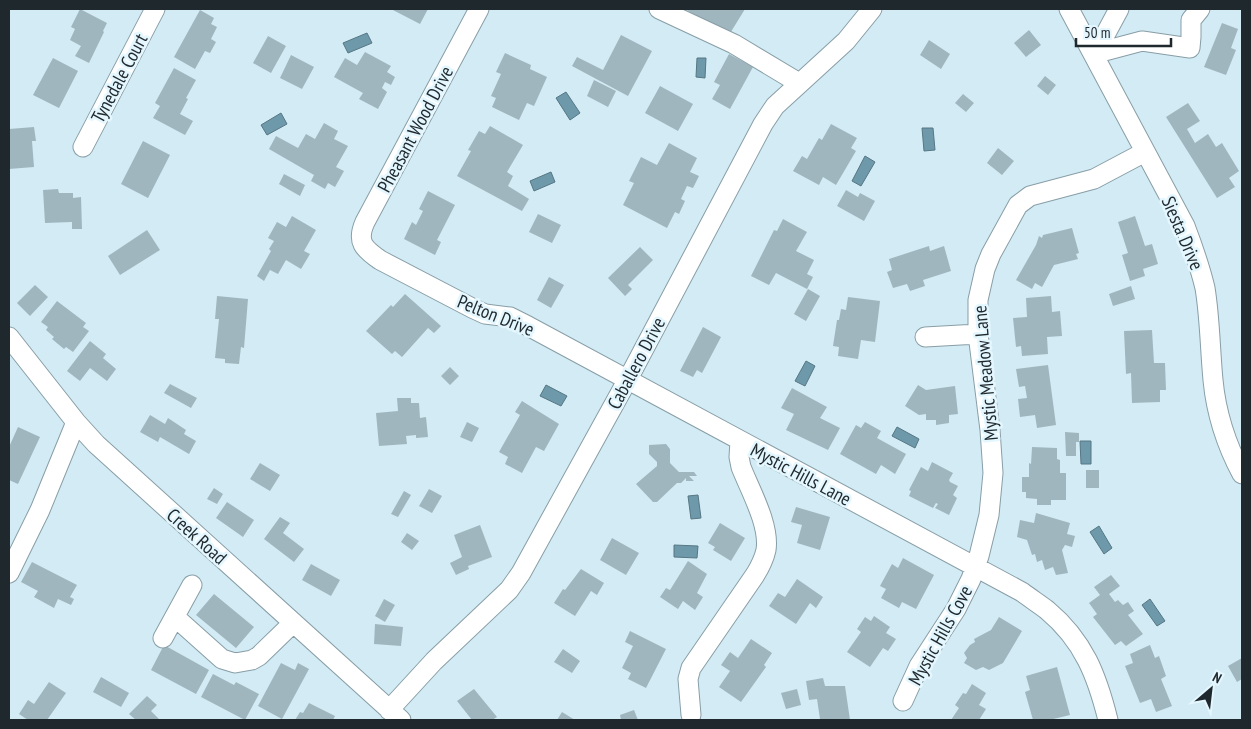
<svg xmlns="http://www.w3.org/2000/svg" width="1251" height="729" font-family="'PT Sans Narrow',sans-serif">
<style>
.water{fill:#6d99aa;stroke:#567784}
.building{fill:#a0b6bf}
.lines{fill:none;stroke-linecap:round;stroke-linejoin:round}
.minor-casing{stroke:#889ea7;stroke-width:21}
.minor{stroke:#fff;stroke-width:19}
.labels{text-anchor:middle;stroke-width:5;stroke-linejoin:round;paint-order:stroke}
.street-label{font-size:19px;fill:#1f282c;stroke:#e4f7ff}
</style>
<rect width="100%" height="100%" fill="#d3ebf4"/>
<!-- water -->
<path class="water" d="M367 33 372 43 348 53 343 43Z
M697 58H706L705 78 696 77Z
M566 92 580 113 570 120 556 98Z
M281 113 287 124 267 135 261 125Z
M922 128H933L935 150 924 151Z
M865 156 875 162 861 186 852 181Z
M551 172 555 182 534 191 530 181Z
M806 361 815 366 805 386 795 381Z
M546 385 567 396 561 406 540 396Z
M897 427 919 439 915 448 892 436Z
M1080 441H1091V464H1081Z
M698 495 701 518 691 519 688 496Z
M1099 526 1112 548 1104 554 1090 532Z
M674 545 698 546 697 558 674 557Z
M1150 599 1165 621 1157 626 1142 605Z"/>
<!-- building -->
<path class="building" d="M80 9 107 23 103 31 104 32 89 63 75 56 81 46 70 40 75 29 71 27Z
M391 9H428L420 24Z
M685 9H745L729 35Z
M200 10 214 18 211 24 217 27 211 39 216 42 210 53 205 51 195 69 174 57Z
M1222 23 1238 29 1231 48 1236 50 1226 75 1204 67Z
M1029 30 1041 45 1026 57 1014 43Z
M621 35 652 51 628 96 572 66 577 57 603 70Z
M268 36 286 46 271 73 253 63Z
M929 40 950 54 941 69 920 55Z
M365 52 391 66 387 72 395 77 391 85 385 82 382 88 387 92 378 109 359 99 363 93 334 77 345 58 357 65Z
M505 53 531 65 530 69 547 77 534 106 527 103 519 120 492 107 496 98 491 96 501 74 496 72Z
M729 54 753 67 730 109 712 99 720 85 714 82Z
M291 55 314 67 302 89 280 78Z
M53 58 78 71 59 108 33 95Z
M174 68 196 80 186 98 188 99 180 114 193 121 185 135 153 118 160 106 155 103Z
M1045 76 1056 85 1048 95 1037 86Z
M594 80 616 91 608 107 587 96Z
M660 86 693 104 678 131 645 113Z
M963 94 974 103 966 112 955 103Z
M1188 103 1200 121 1187 129 1195 143 1208 134 1216 147 1222 143 1239 171 1229 178 1235 187 1217 198 1166 117Z
M324 123 338 131 334 139 348 146 336 167 344 171 335 187 328 183 325 189 311 181 314 175 269 149 276 136 298 148 306 134 315 139Z
M831 124 857 138 851 148 856 151 836 185 823 177 819 185 793 171 802 156 807 159 819 138 822 140Z
M490 126 523 145 507 172 513 176 508 186 529 199 522 211 457 176 471 151 468 150 479 131 485 134Z
M34 127 36 141H32L34 167 9 169V129Z
M143 141 170 155 148 198 121 184Z
M669 143 697 158 690 172 699 176 693 188 687 186 681 199 685 201 679 214 675 212 667 228 623 205 634 183 629 181 641 157 657 165Z
M998 148 1014 161 1002 175 987 163Z
M284 174 305 185 300 196 279 184Z
M58 189 59 193H73V198L81 197 82 229H72V222L45 223 43 190Z
M846 190 858 197 860 193 875 201 864 221 837 206Z
M428 191 455 205 437 240 441 242 435 255 404 239 412 222 416 225 423 211 419 209Z
M538 214 561 225 552 243 529 232Z
M292 216 316 230 304 251 310 254 301 269 286 260 278 274 270 270 264 281 257 276 271 251 269 249 274 241 268 238 277 222 286 227Z
M1135 216 1145 246 1152 244 1158 264 1143 269 1145 276 1130 281 1122 255 1128 253 1118 222Z
M783 219 807 232 796 251 814 260 807 274 813 277 807 289 776 273 769 285 751 276 774 230 777 231Z
M1072 228 1079 253 1076 254 1078 259 1054 265 1042 287 1035 283 1032 289 1016 280 1036 245 1039 236 1042 238 1043 235Z
M147 230 160 250 120 275 108 256Z
M929 246 930 251 944 246 951 271 923 280 925 286 910 291 907 284 893 288 887 272 892 270 889 259Z
M640 247 653 260 628 285 632 289 625 296 608 278Z
M549 277 564 285 551 308 537 300Z
M35 285 48 297 30 316 17 303Z
M1131 286 1135 299 1113 306 1109 294Z
M808 289 820 296 806 321 794 314Z
M405 294 441 326 434 333 428 328 402 357 395 351 392 354 366 331 391 305 393 307Z
M217 296 248 299 244 348 241 347 239 364 225 363V359L215 358 219 319H215Z
M1051 296 1052 312 1060 311 1062 336 1047 337 1048 354 1022 356 1021 346 1016 347 1013 318 1027 317 1026 298Z
M848 297 880 301 875 342 861 340 858 359 838 356 839 347 833 346 837 320H839L841 309 846 310Z
M57 301 86 323 83 327 89 331 73 352 66 347 64 349 52 339 54 337 46 330 48 327 41 322Z
M703 327 721 337 702 373 697 370 693 377 680 371Z
M1152 330 1154 363H1165L1166 390H1160V402L1132 403 1131 373 1126 374 1124 331Z
M90 341 106 354 103 358 116 369 107 381 90 368 80 381 67 371Z
M1048 365 1056 425 1037 428 1035 415 1020 417 1018 399 1027 398 1025 386 1019 387 1016 369Z
M450 367 459 376 450 385 441 376Z
M170 384 197 398 191 408 164 393Z
M918 385 926 390 955 386 958 414 949 415V423L936 425V420H926V414L919 415 905 406Z
M792 388 827 407 820 418 840 428 828 450 786 430 794 414 781 408Z
M397 398H411V403H419L420 418 426 417 428 437 416 438V435L406 436 407 444 379 446 376 413 398 411Z
M522 401 559 424 544 451 536 447 522 473 505 464 508 457 499 452 520 415 515 412Z
M150 415 165 424 168 418 186 430 184 434 196 441 189 454 160 437 158 442 140 432Z
M467 422 479 428 472 442 460 437Z
M865 422 881 431 877 438 906 454 895 474 881 465 876 474 840 454 856 425 861 428Z
M18 427 40 437 18 484 9 480V447Z
M1065 432 1079 433V442H1076V456H1066Z
M666 444 670 449V463L679 472H694L697 476H689L694 481H686V478L681 483H677L657 502H653L636 484 657 466V462L649 454V445Z
M1032 447 1057 448V459L1060 460V473H1066V500H1051V505H1037V499L1026 498V492H1022V477H1029V463L1031 464Z
M932 462 953 473 949 480 950 482 958 486 953 495 957 498 949 515 935 508 938 504 936 503 933 508 909 496 911 491 909 490 921 467 928 471Z
M260 463 280 475 270 491 250 479Z
M1086 470H1099V488H1086Z
M214 488 223 494 217 504 207 499Z
M429 489 442 496 432 513 419 506Z
M404 491 411 495 398 517 391 514Z
M227 502 254 520 243 537 216 518Z
M796 507 830 517 820 550 797 543 802 525 791 522Z
M1036 513 1070 523 1067 534 1075 536 1072 547 1065 545 1062 550 1068 573 1056 575 1053 567 1045 570 1042 560 1037 562 1035 554 1032 555 1027 540 1017 537 1020 520 1034 523Z
M280 517 290 523 283 533 304 549 294 562 264 539Z
M720 523 745 538 731 561 713 550 715 547 708 543Z
M480 525 492 557 468 566 469 569 456 575 450 563 462 557 454 535Z
M407 533 419 541 412 550 401 542Z
M612 538 639 553 626 575 600 560Z
M903 558 934 575 916 609 902 602 899 608 881 598 886 589 880 586 892 564 898 568Z
M688 561 707 574 697 593 703 597 695 610 683 601 678 609 660 597 666 588 670 590Z
M32 562 77 585 70 597 74 599 71 605 58 599 54 608 34 597 38 591 21 582Z
M311 564 340 580 331 596 302 580Z
M581 569 604 583 597 595 591 591 575 616 554 603 563 589 565 590Z
M1111 575 1120 586 1109 594 1115 602 1118 600 1123 605 1128 602 1134 611 1128 615 1143 634 1126 646 1121 641 1115 645 1093 617 1097 614 1089 603 1100 595 1094 587Z
M797 579 823 597 816 608 810 603 796 624 769 606 778 593 785 597Z
M214 594 254 627 236 648 196 615Z
M384 599 395 605 385 622 375 616Z
M874 616 890 627 886 633 896 639 888 651 883 648 870 667 847 652 861 632 857 629 865 617 871 621Z
M999 617 1022 631 1003 663 989 670 983 667 976 670 964 663 967 658 964 653 970 645 975 642 974 639 991 630Z
M375 624 403 627 401 646 374 644Z
M630 631 666 649 646 688 628 679 631 673 622 668 633 646 625 642Z
M751 639 772 653 764 665 766 667 741 702 719 687 730 671 721 665 730 652 738 658Z
M164 645 209 670 196 694 151 670Z
M1150 645 1155 658 1159 656 1166 676 1161 679 1172 706 1156 712 1151 699 1140 703 1125 666 1133 663 1130 654Z
M563 649 580 661 572 673 554 662Z
M1242 658V679L1237 682 1228 666Z
M281 663 295 670 298 663 309 669 282 719 258 706Z
M1057 667 1070 715 1049 720H1033L1025 692 1030 690 1026 676Z
M213 674 234 685 236 682 259 694 245 720 201 697Z
M101 677 129 693 121 707 93 692Z
M823 678 825 686H845L850 720H826L820 719 817 699 809 700 806 681Z
M49 682 66 693 47 720H28L19 714 28 700 34 704Z
M972 684 986 693 979 705 986 709 979 720H951L959 708 955 705 963 693 966 694Z
M474 689 497 717 492 720H472L457 701Z
M797 689 801 705 786 709 781 693Z
M147 696 157 705 151 711 160 720H136L129 714Z
M309 703 335 716 333 720H295L300 712 303 713Z
M634 710 638 720H621L620 715Z
M562 712 575 720H557Z"/>
<g class="lines">
<!-- minor casing -->
<g class="minor-casing">
<path id="minor" d="M479 9 365 222C356 242 364 249 380 260L472 308 485 314 510 317 528 326 1022 592C1030 598 1039 604 1047 610 1084 641 1097 676 1108 720
M659 9 734 44 799 83
M1069 9 1185 226C1193 247 1200 267 1205 288 1210 318 1210 349 1213 380 1216 412 1227 446 1242 474
M1103 51 1105 35 1119 9
M1093 54 1142 41 1190 48 1191 37V20L1200 9
M83 147 155 9
M9 337 76 422 96 444 401 720
M925 337 978 334
M9 573 40 510 76 422
M175 617 222 659 235 663 252 660 259 656 293 623
M163 638 192 585
M903 701 919 666 956 609 971 579 979 556 989 515 993 473 990 430 978 334V300L985 269 991 254 1018 205 1030 196 1094 179 1145 152
M389 710 434 661 509 590 521 573 628 379 763 124 775 106 846 41 872 9
M691 715 688 679 691 668 755 575C760 567 764 559 766 550 770 525 750 490 741 467L739 457 740 441"/>
</g>
<!-- minor -->
<use href="#minor" class="minor"/>
</g>
<g class="labels">
<!-- street labels -->
<g class="street-label">
<text transform="translate(119 78) rotate(-62)" y="7">Tynedale Court</text>
<text transform="translate(415 129) rotate(-62)" y="7">Pheasant Wood Drive</text>
<text transform="translate(1183 233) rotate(67)" y="7">Siesta Drive</text>
<text transform="translate(496 315) rotate(22)" y="7">Pelton Drive</text>
<text transform="translate(636 363) rotate(-62)" y="7">Caballero Drive</text>
<text transform="translate(985 373) rotate(-95)" y="7">Mystic Meadow Lane</text>
<text transform="translate(801 474) rotate(28)" y="7">Mystic Hills Lane</text>
<text transform="translate(197 536) rotate(42)" y="7">Creek Road</text>
<text transform="translate(940 635) rotate(-61)" y="7">Mystic Hills Cove</text>
</g>
</g>
<!-- border -->
<rect width="1251" height="729" fill="none" stroke="#1f282c" stroke-width="20"/>
<!-- north arrow -->
<g transform="translate(1211 689) rotate(28)" stroke="#e4f7ff" stroke-width="4" paint-order="stroke">
<path d="M0-4L9 19L0 12L-9 19Z" fill="#1f282c"/>
<text y="-8" font-size="14" font-weight="bold" text-anchor="middle" fill="#1f282c">N</text>
</g>
<!-- scale -->
<path d="M1076 38v8h95v-8" fill="none" stroke="#1f282c" stroke-width="2.5"/>
<text x="1084" y="38" font-size="15" fill="#1f282c" stroke="#e4f7ff" stroke-width="4" paint-order="stroke">50 m</text>
</svg>
